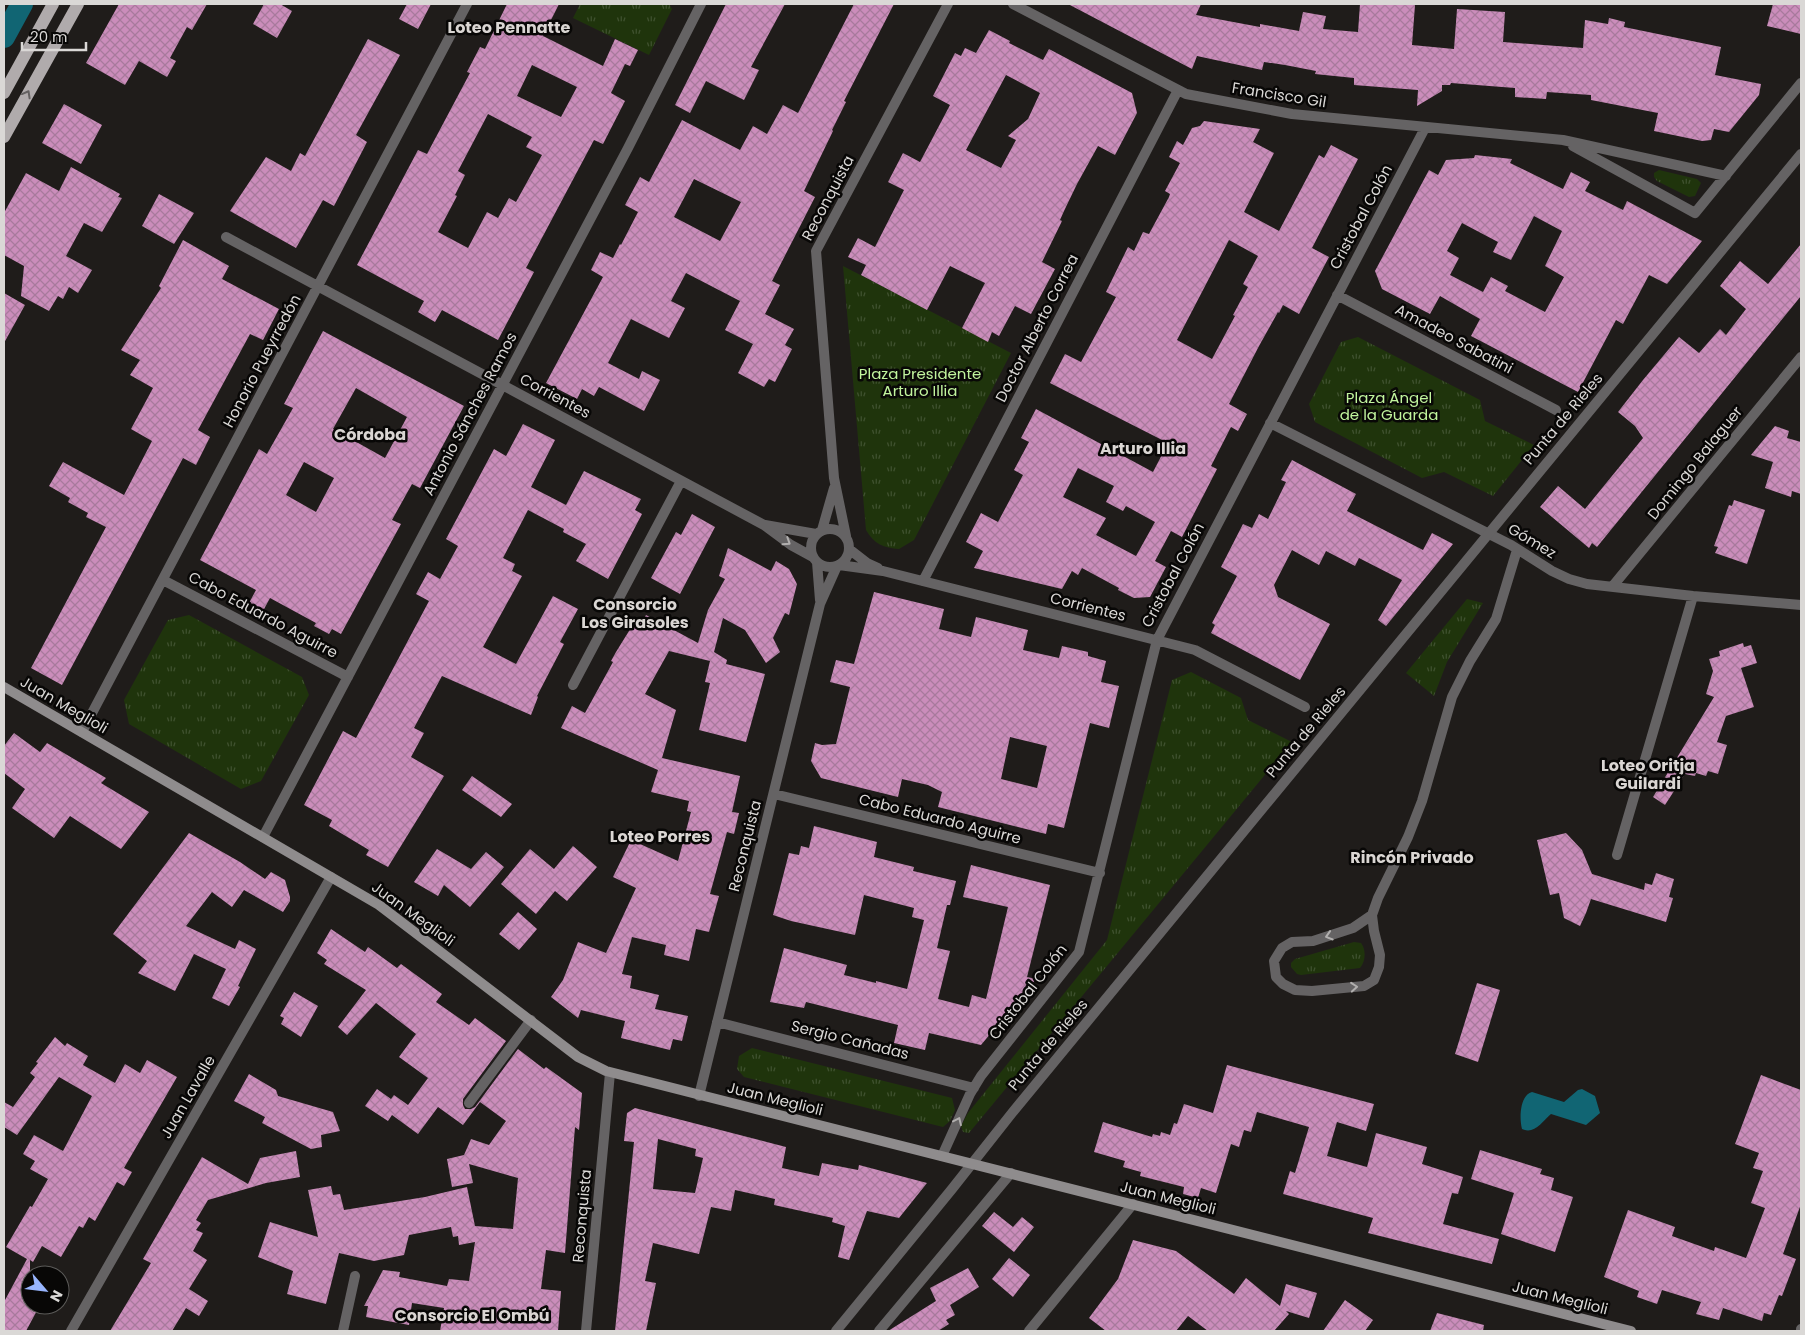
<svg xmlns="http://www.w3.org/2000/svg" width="1805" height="1335" font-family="Poppins,sans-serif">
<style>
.grass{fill:url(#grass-tufts)}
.water{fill:#116573}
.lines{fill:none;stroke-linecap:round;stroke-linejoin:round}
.canal{stroke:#116573;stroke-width:22}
.building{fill:url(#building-cross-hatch);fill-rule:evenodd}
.minor{stroke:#656364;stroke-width:10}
.tertiary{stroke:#656364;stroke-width:10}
.secondary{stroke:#8f8c8d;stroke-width:10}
.primary{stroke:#b0abac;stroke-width:12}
.oneway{stroke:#646161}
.oneway2{stroke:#b1afae}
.labels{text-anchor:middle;stroke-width:5;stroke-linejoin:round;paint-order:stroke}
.street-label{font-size:15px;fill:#dad8d6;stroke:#080706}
.park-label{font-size:15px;fill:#c1f49d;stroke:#080706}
.neighbourhood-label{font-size:16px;font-weight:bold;fill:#dad6d3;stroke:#080706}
</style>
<defs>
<pattern id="grass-tufts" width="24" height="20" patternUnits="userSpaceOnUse" patternTransform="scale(1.25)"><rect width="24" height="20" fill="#1f340c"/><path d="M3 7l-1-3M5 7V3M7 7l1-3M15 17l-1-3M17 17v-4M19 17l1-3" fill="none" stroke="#3f512f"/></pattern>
<pattern id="building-cross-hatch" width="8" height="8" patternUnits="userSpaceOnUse" patternTransform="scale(1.25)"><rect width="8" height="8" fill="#cb8dbb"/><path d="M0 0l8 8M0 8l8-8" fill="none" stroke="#a87a9c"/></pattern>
</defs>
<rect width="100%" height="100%" fill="#1f1c1a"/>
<!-- grass -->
<path class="grass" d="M580 4H669L672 9 649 55 573 18Z
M1659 170 1697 179 1701 183 1695 196 1689 197 1657 181 1654 177V173Z
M843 266 1011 353 914 540 899 549C884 548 874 544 866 530Z
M1358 337 1480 400 1485 421 1534 445 1493 496 1444 472 1422 478 1315 422 1309 404 1341 342Z
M1467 599 1483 603 1447 662 1434 696 1406 673Z
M189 615 302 677 309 695 261 781 241 789 129 724 124 700 168 620Z
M1191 672 1241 698 1248 720 1292 742 969 1133 963 1132 961 1126 968 1113 1107 940 1172 680Z
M1354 942 1361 943C1366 949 1366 961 1360 968L1301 975 1297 974 1291 967V963L1295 959Z
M752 1048 952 1098 955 1110 950 1121 943 1127 744 1077 737 1069 739 1056Z"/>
<!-- water -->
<path class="water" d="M1582 1089 1595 1096 1600 1113 1586 1125 1551 1114C1542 1122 1534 1135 1522 1129 1519 1118 1520 1095 1532 1092L1564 1102 1578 1090Z"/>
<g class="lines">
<!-- canal -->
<path class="canal" d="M4 37 22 4"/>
</g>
<!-- building -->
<path class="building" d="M119 4H207L192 30 187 27 170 58 176 61 167 77 139 61 125 85 86 63Z
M264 4H280L292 11 277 38 253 24Z
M407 4H431L418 29 399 19Z
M507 4H559L543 36 603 66 615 39 638 50 630 66 625 64 611 93 625 101 603 144 594 140 586 155 526 268 534 272 498 340 442 310 435 322 418 312 424 301 357 265 418 150 427 154 470 73 467 72 480 47 485 49ZM532 65 577 87 561 117 517 96ZM488 114 532 137 526 147 542 155 516 202 509 198 498 218 487 212 468 248 438 232 457 196 455 195 465 175 458 171Z
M726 4H785L751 67 759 70 744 100 706 81 690 113 675 105Z
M854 4H894L844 101 846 102 832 130 833 131 804 191 815 197 772 281 780 285 765 314 794 329 785 345 792 349 775 382 769 379 764 387 738 373 753 344 725 330 740 301 686 273 671 301 685 308 669 338 631 319 608 363 639 379 642 371 660 380 644 411 599 387 594 396 582 389 577 399 546 383 603 277 591 270 600 252 613 258 620 244 621 245 638 212 625 205 640 177 649 182 682 120 740 150 753 126 767 134 783 105 798 113ZM694 179 741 202 720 241 674 217Z
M1068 4H1201L1196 15 1260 27V24L1299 31 1303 12 1326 16 1323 29 1358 32 1360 4 1415 5 1412 45 1454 49 1457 9 1505 12 1503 42 1583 48 1585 20 1608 24 1609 18 1625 22 1624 27 1721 47 1715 75 1761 84 1759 95 1729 132 1714 129 1711 140 1702 141 1654 131 1658 113 1591 100V95L1547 92 1546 99 1515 97V88L1451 83 1450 85H1442V91L1417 106 1418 90 1354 85V78L1315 74 1316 71 1285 65 1264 62 1262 70 1197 56 1192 69Z
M1773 4H1801V34L1767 26Z
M989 30 1010 41 1009 43 1043 60 1049 49 1132 93 1137 113 1115 155 1098 146 1077 184 1064 211 1060 220 1062 221 1042 262 1055 269 1031 314 1015 306 999 336 992 332 988 342 962 328 985 283 950 266 927 310 861 275 866 265 848 257 858 238 875 247 904 190 888 182 903 153 920 162 950 105 933 96 955 53 961 56 965 48 976 53ZM1006 75 1040 93 1028 119 1008 136 1016 140 1001 168 966 150Z
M368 39 400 55 356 135 367 142 334 206 323 200 296 248 230 211 266 157 291 171 300 153 305 156Z
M64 104 102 125 81 164 42 143Z
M1204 121 1260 129 1253 142 1274 153 1244 212 1279 231 1319 155 1324 158 1331 145 1358 159 1312 248 1329 257 1299 314 1283 305 1279 313 1278 312 1259 346 1229 404 1247 414 1238 431 1231 427 1211 466 1217 469 1182 537 1171 531 1155 561 1166 567 1150 597 1134 598 1118 590 1119 588 1082 568 1078 575 1072 571 1062 589 974 568 983 551 966 542 981 513 998 522 1023 475 1014 470 1029 442 1021 438 1036 409 1153 472 1168 443 1050 383 1065 354 1081 362 1116 297 1106 292 1128 247 1134 251 1143 232 1149 234 1169 197 1170 194 1165 191 1180 163 1169 157 1177 141 1183 145 1192 128 1200 126ZM1229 240 1258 256 1243 284 1248 287 1233 315 1235 316 1212 359 1177 340ZM1078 468 1114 486 1106 502 1123 511 1126 506 1155 522 1136 556 1096 535 1106 518 1063 497Z
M1475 155 1512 159 1510 163 1563 189 1571 172 1590 182 1585 191 1623 210 1627 201 1702 241 1667 284 1649 275 1623 324 1616 320 1578 392 1471 336 1480 319 1440 296 1430 314 1382 289 1375 271 1429 170 1438 175 1446 160 1474 158ZM1534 216 1562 231 1545 266 1564 277 1545 312 1505 291 1508 286 1491 277 1483 292 1450 275 1459 258 1447 251 1462 223 1498 242 1493 252 1511 260Z
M71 167 120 194 118 197 122 198 102 232 84 223 66 256 92 270 78 293 69 287 63 299 58 296 49 311 21 296 24 266 4 255V213L26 173 59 191Z
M159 194 194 213 174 244 142 226Z
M183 240 229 266 222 279 279 309 263 340 250 334 198 430 210 437 196 465 183 458 62 685 31 668 106 527 86 517 88 513 68 502 70 498 49 486 63 462 124 495 152 441 131 429 153 388 130 375 140 360 121 350 161 288 159 286Z
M1801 244V296L1597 547 1592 543 1589 548 1540 507 1558 486 1585 509 1643 438 1635 426 1618 412 1643 380 1679 337 1699 353 1720 329 1726 335 1746 309 1720 286 1740 261 1768 284Z
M4 293 25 305 4 343Z
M323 331 464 406 420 488 412 484 392 520 401 524 341 634 332 629 329 634 314 626 316 623 270 598 263 611 249 603 256 590 200 560 259 449 267 454 293 408 284 404ZM356 388 407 417 385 458 333 429ZM304 462 334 478 316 512 286 495Z
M523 424 555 440 531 487 566 505 584 471 641 499 635 510 642 514 608 579 576 561 586 544 563 532 564 529 528 510 503 558 515 564 512 571 522 576 483 647 516 664 553 596 578 609 560 642 564 644 537 696 538 697 531 715 442 676 414 728 424 733 411 757 444 776 388 867 366 855 369 850 329 826 332 820 304 805 343 731 356 738 386 682 429 601 416 594 428 572 440 579 458 546 446 539 494 449 506 456Z
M1775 426 1789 431 1787 438 1801 442V494L1792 491 1791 497 1765 488 1773 462 1751 455Z
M1292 460 1356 494 1347 511 1423 550 1432 533 1453 544 1386 626 1378 620 1402 580 1359 558 1355 566 1326 551 1319 565 1292 550 1274 585 1278 597 1330 624 1300 680 1211 633 1215 625 1212 623 1237 576 1221 567 1243 524 1252 528 1259 514 1268 519 1286 482 1281 480Z
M1734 500 1765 510 1747 564 1715 553 1718 547 1714 546 1729 505 1732 506Z
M692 514 715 527 680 594 651 578 676 532 681 535Z
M728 548 771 571 776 561 789 569 797 584 789 615 785 613 773 638 780 652 766 663 745 630 723 618 714 652 727 660 726 664 765 674 746 742 699 730 710 683 705 682 710 661 669 651 645 694 676 710 662 758 740 776 732 812 739 813 734 834 727 832 710 894 719 896 709 932 696 929 689 961 664 955 666 945 632 937 622 974 632 976 630 988 659 995 655 1009 688 1016 682 1041 673 1039 670 1050 621 1038 625 1021 581 1010 578 1018 551 997 563 980 578 942 606 953 636 888 613 877 631 840 678 861 691 812 687 811 689 801 651 792 658 770 561 728 572 706 585 713 613 662 611 661 616 652 637 618 642 621 646 615 698 643 708 610 725 579 719 576Z
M874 592 944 609 939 629 971 637 976 617 1028 630 1023 650 1059 658 1062 646 1088 652V656L1106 661 1101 682 1119 686 1109 728 1090 723 1064 828 1048 824 1046 834 938 807 942 792 928 785 902 779 898 797 821 778 811 761 815 743 822 745 836 744 850 687 830 682 836 660 854 664ZM1010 737 1047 746 1037 788 1001 779Z
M1743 643 1744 647 1751 645 1757 663 1741 668 1754 707 1726 716 1717 742 1727 745 1718 774 1708 771 1706 776 1696 773 1695 776 1685 774 1665 805 1653 797 1714 697 1706 694 1713 671 1709 659 1720 656 1719 651Z
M14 733 40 752 47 743 106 778 101 783 149 812 121 849 70 816 54 838 12 808 25 789 4 773V746Z
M472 776 512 804 501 817 462 790Z
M814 826 877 842 874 857 914 867 913 871 956 881 950 905H947L937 948 950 951 938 999 969 1007 972 995 986 999 1008 907 963 897 971 865 1050 885 1027 977 1036 979 981 1045 929 1033 925 1050 894 1043 898 1025 806 1002 804 1008 770 1002 784 948 847 965 844 975 876 983V981L907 989 924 920 912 917 914 908 864 895 855 935 791 921 773 915 789 853 799 855 801 846 809 848Z
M189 833 240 862 265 879 271 872 285 880 290 897V901L283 912 244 890 232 907 212 892 186 926 235 949 239 940 256 949 238 986 240 987 229 1006 212 998 226 969 194 954 175 991 138 973 147 961 113 934Z
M1566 833 1582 850 1592 874 1644 890 1645 883 1652 885 1656 873 1674 879 1669 897 1673 898 1666 922 1591 899 1586 913 1580 926 1564 918 1559 893 1550 895 1537 840Z
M573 846 597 867 567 901 555 891 536 914 501 884 530 849 554 869Z
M437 849 471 869 486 852 504 867 470 907 444 885 438 896 414 882Z
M518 912 537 929 519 950 499 934Z
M331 929 365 952 368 947 397 968 401 964 442 994 436 1002 469 1025 475 1018 506 1041 463 1099V1105L465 1109H471L475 1107 518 1049 544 1069 546 1067 582 1093 579 1130 575 1127 565 1253 546 1250 541 1289 561 1291 558 1331H440L444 1308 412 1303 409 1325 366 1317 368 1306H364L383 1270 400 1272 399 1277 447 1286 449 1279 469 1281 475 1242 459 1245 458 1236 453 1237 451 1227 409 1235 404 1255 374 1261 339 1253 326 1304 287 1294 293 1271 258 1257 270 1222 318 1237 308 1190 331 1186 333 1195 340 1194 344 1210 425 1197 467 1187 475 1226 513 1229 518 1178 469 1164 473 1183 452 1187 447 1159 464 1155 471 1139 489 1145 506 1121 480 1102 463 1125 438 1107 418 1134 392 1115 388 1121 365 1106 377 1089 391 1099 394 1095 408 1105 428 1078 399 1057 416 1034 376 1003 347 1035 338 1027 366 990 324 964 327 960 317 953Z
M1477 983 1500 990 1478 1062 1455 1054Z
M294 992 318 1006 301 1037 281 1024 284 1018 280 1016Z
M55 1037 65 1046 67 1043 88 1056 83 1065 115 1083 125 1064 140 1073 147 1060 177 1077 124 1168 132 1172 124 1186 117 1182 95 1221 89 1217 83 1228 79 1226 61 1257 42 1246 33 1262 30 1260V1305H40L26 1331H4V1302L27 1259 6 1247 30 1206 32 1207 48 1179 30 1169 35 1161 23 1154 34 1135 63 1151 92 1096 59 1077 17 1135 4 1127V1102L13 1107 35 1077 30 1073 38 1063 36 1062Z
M1227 1065 1374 1104 1366 1131 1337 1122 1327 1156 1367 1167 1376 1133 1427 1147 1422 1164 1463 1177 1458 1194 1452 1193 1443 1224 1499 1239 1492 1264 1368 1233 1373 1218 1283 1194 1290 1171 1295 1173 1309 1127 1257 1112 1251 1132 1244 1130 1239 1147 1231 1144 1216 1193 1201 1188 1198 1198 1183 1194 1184 1187 1140 1176 1141 1172 1123 1167 1125 1161 1094 1152 1103 1122 1152 1137 1153 1134 1160 1136 1161 1132 1170 1135 1174 1123 1177 1124 1184 1104 1213 1113Z
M249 1074 276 1090 278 1096 333 1112 340 1131 321 1135 322 1147 311 1149 262 1123 265 1117 234 1101Z
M1761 1075 1801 1090V1204L1783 1254 1796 1259 1782 1296 1779 1295 1771 1315 1764 1313 1762 1321 1723 1308 1719 1320 1696 1314 1701 1302 1662 1290 1657 1304 1637 1297 1639 1291 1604 1277 1628 1210 1675 1227 1672 1236 1714 1251 1715 1247 1746 1258 1765 1208 1751 1203 1763 1171 1753 1168 1759 1153 1735 1144Z
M635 1108 786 1147 782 1168 819 1176 822 1163 858 1170 859 1165 927 1183 899 1218 867 1211 849 1260 838 1257 845 1226 832 1222 833 1218 774 1205 775 1199 735 1190 731 1211 711 1207 699 1254 653 1243 645 1281 656 1283 646 1331H615L634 1142 624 1141 627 1113ZM658 1139 696 1149 695 1156 703 1158 695 1193 653 1189Z
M1480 1150 1542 1169 1540 1174 1554 1178 1551 1190 1573 1197 1555 1252 1501 1234 1514 1193 1471 1179Z
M296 1151 300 1177 266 1183 208 1200 196 1220 201 1223 196 1230 203 1233 193 1251 207 1260 189 1289 208 1301 199 1316 186 1308 172 1331H110L151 1263 143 1259 202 1157 248 1184 260 1158Z
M994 1212 1013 1227 1022 1217 1034 1227 1014 1252 982 1226Z
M1133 1240 1176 1251 1234 1294 1246 1278 1280 1306 1286 1284 1317 1293 1309 1318 1286 1311 1289 1314 1274 1331H1208L1188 1316 1176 1331H1106L1089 1318 1118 1279Z
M1009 1258 1030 1275 1013 1297 992 1279Z
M968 1268 979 1287 950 1305 955 1315 946 1320 949 1324 938 1331H888L936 1301 930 1288Z
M1345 1300 1373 1320 1365 1331H1323Z
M1437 1313 1484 1325 1483 1331H1430Z"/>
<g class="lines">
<!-- minor -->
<path class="minor" d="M1013 4 1186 94 1292 114 1563 140 1726 176
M1573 146 1695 213 1801 83
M226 237 764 525 791 545 813 557
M1337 295 1556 410
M1270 423 1511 545 1552 571 1569 579 1587 584 1693 596 1801 605
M765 525 816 534
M811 548a19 19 0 1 1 38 0a19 19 0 1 1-38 0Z
M822 530 834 488
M846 536 834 478 816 251 948 4
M849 549 867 563 878 568
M817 562 820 600
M839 565 883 571 1195 650 1305 707
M163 580 348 677
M923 581 1178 90
M1612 587 1801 357
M573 685 681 481
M82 732 467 4
M774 794 1100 873
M263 837 628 148 701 4
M1617 855 1693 596
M1372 915 1353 928 1313 941 1292 942 1282 948 1274 961 1276 977 1283 984 1295 990 1312 991 1364 986 1374 980 1379 967 1380 955 1374 931 1372 915 1378 898 1408 837 1422 801 1452 697 1470 661 1496 619 1517 550
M717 1022 974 1088
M699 1096 820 604 837 566
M469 1103 531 1020
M942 1156 970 1094 981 1076 1079 952 1157 640 1425 128
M71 1331 331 877
M343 1331 355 1276
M586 1331 610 1073
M879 1331 1011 1173
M1029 1331 1133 1204
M1801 1331V1329"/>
<!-- tertiary -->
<path class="tertiary" d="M836 1331 952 1189 1012 1113 1801 154"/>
<!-- secondary -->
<path class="secondary" d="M4 687 379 905 578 1057 606 1071 1631 1331"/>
<!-- primary -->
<path class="primary" d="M4 93 53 4
M4 137 78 4"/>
</g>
<!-- one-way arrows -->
<defs><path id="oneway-chevron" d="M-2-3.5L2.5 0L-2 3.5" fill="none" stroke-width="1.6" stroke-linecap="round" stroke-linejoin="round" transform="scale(1.25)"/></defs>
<use class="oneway" href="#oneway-chevron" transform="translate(27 94) rotate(-61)"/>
<g class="oneway2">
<use href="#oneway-chevron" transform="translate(787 542) rotate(33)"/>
<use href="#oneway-chevron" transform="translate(1329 936) rotate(163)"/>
<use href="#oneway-chevron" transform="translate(1354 987) rotate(-5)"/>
<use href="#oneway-chevron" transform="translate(958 1121) rotate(-65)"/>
</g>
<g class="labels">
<!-- street labels -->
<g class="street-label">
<text transform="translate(1279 95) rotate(9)" y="5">Francisco Gil</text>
<text transform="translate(828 198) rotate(-62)" y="5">Reconquista</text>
<text transform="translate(1361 217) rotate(-62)" y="5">Cristobal Colón</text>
<text transform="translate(1037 328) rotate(-63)" y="5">Doctor Alberto Correa</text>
<text transform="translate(1454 339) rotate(28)" y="5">Amadeo Sabatini</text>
<text transform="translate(262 361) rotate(-62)" y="5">Honorio Pueyrredón</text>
<text transform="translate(555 396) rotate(28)" y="5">Corrientes</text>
<text transform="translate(470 414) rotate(-62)" y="5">Antonio Sánches Ramos</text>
<text transform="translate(1563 419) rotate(-50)" y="5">Punta de Rieles</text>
<text transform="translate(1695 463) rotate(-51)" y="5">Domingo Balaguer</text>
<text transform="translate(1532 541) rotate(31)" y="5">Gómez</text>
<text transform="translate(1173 575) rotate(-62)" y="5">Cristobal Colón</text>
<text transform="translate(1088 607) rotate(14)" y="5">Corrientes</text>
<text transform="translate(263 615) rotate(28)" y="5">Cabo Eduardo Aguirre</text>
<text transform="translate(64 705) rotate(30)" y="5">Juan Meglioli</text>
<text transform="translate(1306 732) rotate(-50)" y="5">Punta de Rieles</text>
<text transform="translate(940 819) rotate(14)" y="5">Cabo Eduardo Aguirre</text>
<text transform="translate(745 846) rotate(-76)" y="5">Reconquista</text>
<text transform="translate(413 914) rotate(36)" y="5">Juan Meglioli</text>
<text transform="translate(1028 992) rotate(-52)" y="5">Cristobal Colón</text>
<text transform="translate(850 1040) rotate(14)" y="5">Sergio Cañadas</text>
<text transform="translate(1048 1045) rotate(-50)" y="5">Punta de Rieles</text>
<text transform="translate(188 1097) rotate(-60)" y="5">Juan Lavalle</text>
<text transform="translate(775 1099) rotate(14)" y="5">Juan Meglioli</text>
<text transform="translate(1168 1198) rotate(14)" y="5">Juan Meglioli</text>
<text transform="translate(582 1216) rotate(-85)" y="5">Reconquista</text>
<text transform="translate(1560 1298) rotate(14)" y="5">Juan Meglioli</text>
</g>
<!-- park labels -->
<g class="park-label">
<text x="920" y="379">Plaza Presidente<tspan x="920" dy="17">Arturo Illia</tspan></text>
<text x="1389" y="403">Plaza Ángel<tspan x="1389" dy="17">de la Guarda</tspan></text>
</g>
<!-- neighbourhood labels -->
<g class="neighbourhood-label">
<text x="509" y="33">Loteo Pennatte</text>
<text x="370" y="440">Córdoba</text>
<text x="1143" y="454">Arturo Illia</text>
<text x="635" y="610">Consorcio<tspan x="635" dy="18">Los Girasoles</tspan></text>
<text x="1648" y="771">Loteo Oritja<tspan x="1648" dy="18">Guilardi</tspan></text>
<text x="660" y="842">Loteo Porres</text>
<text x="1412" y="863">Rincón Privado</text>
<text x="472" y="1321">Consorcio El Ombú</text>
</g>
</g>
<!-- border -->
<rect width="1805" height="1335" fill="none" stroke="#dad8d6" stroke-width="10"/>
<!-- north arrow -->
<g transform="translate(45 1290) rotate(118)"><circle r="24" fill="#080706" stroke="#5c5b59"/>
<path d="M0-4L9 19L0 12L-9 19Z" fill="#98b5fd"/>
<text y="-8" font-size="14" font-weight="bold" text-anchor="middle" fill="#dad8d6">N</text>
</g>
<!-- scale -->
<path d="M22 42v8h64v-8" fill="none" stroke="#dad8d6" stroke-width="2.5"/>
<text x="30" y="42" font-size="15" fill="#dad8d6" stroke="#080706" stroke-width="4" paint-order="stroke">20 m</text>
</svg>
